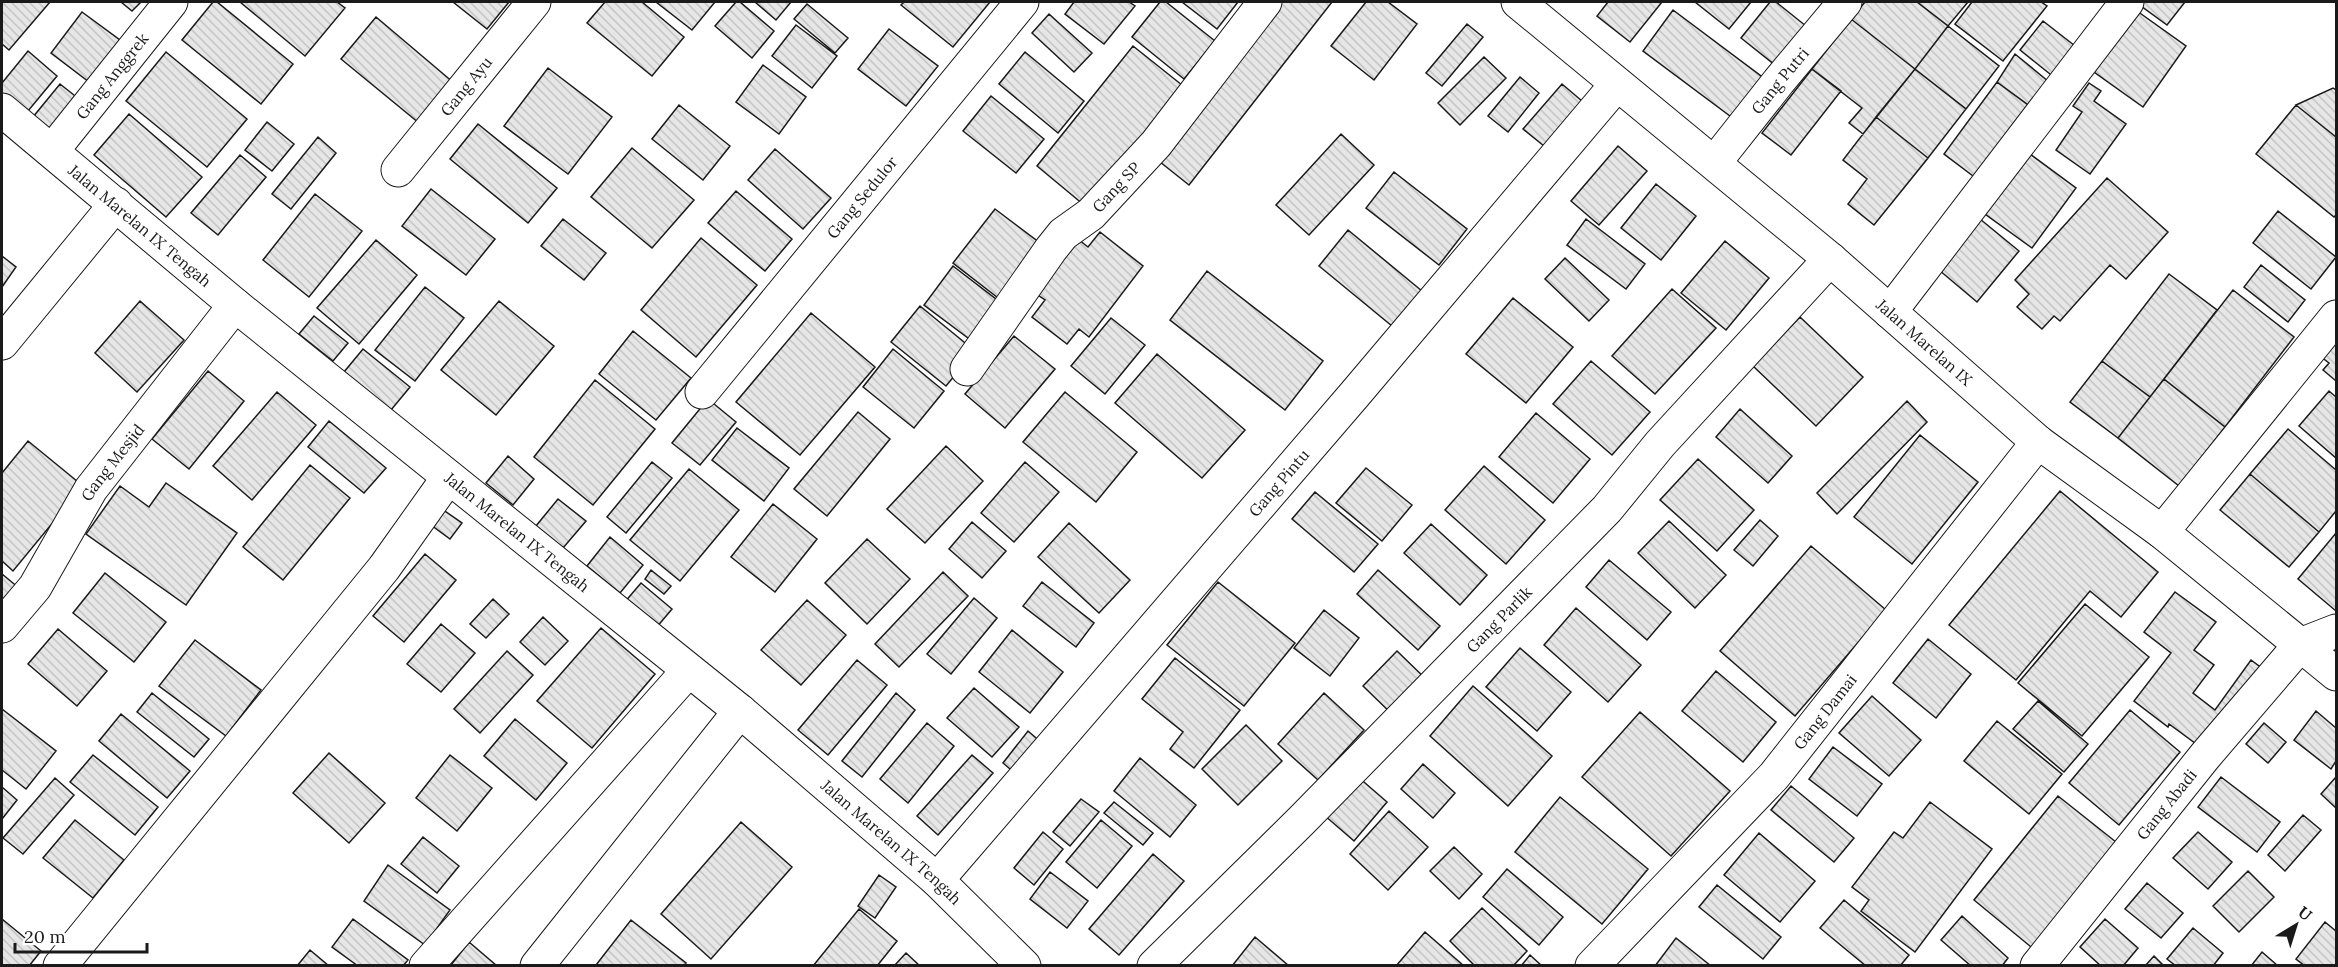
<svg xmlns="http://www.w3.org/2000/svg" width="2338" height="967" font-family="Lora,serif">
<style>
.building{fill:url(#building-back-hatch);stroke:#1a1a1a;stroke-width:1.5}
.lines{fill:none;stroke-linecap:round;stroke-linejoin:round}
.street-casing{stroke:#1a1a1a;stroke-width:35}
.secondary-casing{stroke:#1a1a1a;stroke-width:35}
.street{stroke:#fff;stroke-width:33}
.secondary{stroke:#fff;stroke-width:33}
.labels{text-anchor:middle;stroke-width:4.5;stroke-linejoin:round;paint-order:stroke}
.street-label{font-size:16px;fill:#1a1a1a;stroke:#fff}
</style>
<defs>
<pattern id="building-back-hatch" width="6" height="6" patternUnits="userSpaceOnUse" patternTransform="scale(1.5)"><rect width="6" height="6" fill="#e6e6e6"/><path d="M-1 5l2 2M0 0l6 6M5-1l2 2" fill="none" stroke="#c5c5c5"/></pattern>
</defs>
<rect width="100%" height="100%" fill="#fff"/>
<!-- building -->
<path class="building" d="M2 2H50L9 50 2 44Z
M121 2H141L132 11Z
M213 2H217L293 64 261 104 182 40Z
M240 2H337L345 8 305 56Z
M453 2H509L487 29Z
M605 2H642L684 37 652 76 587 23Z
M656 2H715L692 30Z
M736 2H740L774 31 752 58 715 26Z
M755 2H791L776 20Z
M904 2H990L953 47 901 5Z
M1074 2H1129L1135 6 1104 44 1065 14Z
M1160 2H1166L1215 41 1184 79 1132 37Z
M1182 2H1238L1217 29Z
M1278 2H1332L1189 185 1155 158Z
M1366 2H1388L1417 24 1374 80 1331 46Z
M1608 2H1662L1630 42 1597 16Z
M1695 2H1751L1729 29Z
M1770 2H1776L1811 30 1780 69 1741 38Z
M1865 2H1917L1948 26 1915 69 1851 19Z
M1917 2H1968L1948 26Z
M1972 2H2041L2047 6 2003 61 1955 24Z
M2144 2H2185L2167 25 2141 6Z
M807 4 848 38 835 53 794 19Z
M1673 10 1765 79 1734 119 1643 51Z
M2137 11 2186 46 2143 107 2094 72Z
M82 12 124 43 93 85 51 53Z
M1049 14 1092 53 1074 72 1032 33Z
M376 17 454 83 419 123 341 59Z
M1851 19 1915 69 1863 134 1849 123 1862 108 1812 69Z
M2043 21 2079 49 2055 78 2020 50Z
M1467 24 1483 37 1442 86 1426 73Z
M796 25 837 56 812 88 772 56Z
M1948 26 1999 66 1966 109 1915 69Z
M889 29 938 66 906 106 858 69Z
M1133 46 1187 89 1090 210 1037 166Z
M28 51 57 76 23 117 2 98V83Z
M166 52 247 119 207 167 126 101Z
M1025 52 1084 101 1058 133 999 84Z
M2015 54 2054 86 2035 110 1997 82Z
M1484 57 1506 78 1460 125 1438 103Z
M763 65 806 97 779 134 736 102Z
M548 68 612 117 568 174 504 126Z
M1812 69 1841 91 1791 155 1762 133Z
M1915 69 1966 109 1928 158 1876 117Z
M1520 77 1539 93 1508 132 1488 116Z
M1997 82 2035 110 1981 182 1944 154Z
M2089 83 2101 91 2094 101 2126 124 2090 174 2056 150 2082 112 2073 106Z
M60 84 79 99 52 132 33 117Z
M1562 84 1582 101 1544 146 1523 129Z
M2333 88 2336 90V137L2296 105Z
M991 96 1044 139 1016 173 963 131Z
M679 105 730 146 703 180 652 139Z
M2296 105 2336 137V215L2334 217 2256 154Z
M129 114 202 177 166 217 94 155Z
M1876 117 1928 158 1874 225 1848 204 1867 179 1843 160Z
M267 122 294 144 272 171 245 150Z
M478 124 557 188 528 223 450 159Z
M1341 134 1374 165 1309 235 1276 205Z
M318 137 336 153 291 209 272 194Z
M1618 146 1647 171 1599 225 1571 201Z
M632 148 694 200 652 248 591 197Z
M775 149 831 198 803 229 748 180Z
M2030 154 2076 188 2032 248 1985 214Z
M240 155 266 177 218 235 191 213Z
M1394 172 1467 229 1439 265 1366 208Z
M2107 178 2168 232 2126 279 2110 265 2060 321 2054 316 2042 329 2017 307 2029 294 2015 280Z
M1656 184 1696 216 1661 260 1621 228Z
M431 189 495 239 466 275 402 226Z
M736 191 792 239 765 271 708 223Z
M315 194 362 231 309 297 263 260Z
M995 209 1044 246 1002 301 953 263Z
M2278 211 2336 257 2311 289 2253 243Z
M563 219 606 253 584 280 541 246Z
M1586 219 1645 264 1626 289 1567 245Z
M1980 219 2019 251 1977 302 1939 270Z
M1348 230 1422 291 1392 326 1319 266Z
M1100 232 1143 266 1089 337 1079 329 1067 344 1032 317 1045 300 1032 291 1074 236 1088 247Z
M701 238 757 285 696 357 641 310Z
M376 240 417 275 359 344 317 308Z
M1725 241 1769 278 1726 330 1681 293Z
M2 256 16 267 2 287Z
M1565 258 1609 300 1589 321 1545 279Z
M2261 265 2305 300 2288 322 2244 287Z
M953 266 1005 306 976 344 924 305Z
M1207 271 1323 361 1285 410 1170 320Z
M2169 274 2217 310 2150 397 2102 361Z
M425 287 464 318 415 381 375 350Z
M1672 289 1716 328 1655 394 1612 356Z
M2233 290 2294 337 2225 427 2164 379Z
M1513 298 1573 347 1526 403 1466 354Z
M140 301 184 340 137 392 95 353Z
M499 301 554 346 496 415 441 370Z
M920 306 975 351 946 386 891 342Z
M811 313 875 367 800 455 736 402Z
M314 316 348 343 333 361 299 334Z
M1800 317 1863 377 1816 426 1753 366Z
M1111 318 1145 345 1105 394 1071 366Z
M633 331 691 378 656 420 599 374Z
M1014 336 1055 369 1005 428 965 394Z
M2336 336V381L2323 370 2329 363 2320 356Z
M363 349 410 387 391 410 344 372Z
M893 349 944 391 914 428 863 387Z
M1157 354 1245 430 1202 478 1115 403Z
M1591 361 1650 412 1612 455 1553 404Z
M2102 361 2150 397 2118 438 2070 402Z
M208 371 244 401 189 469 152 439Z
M2164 379 2225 427 2179 486 2118 438Z
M595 380 655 429 593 505 534 457Z
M2329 391 2336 397V458L2299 426Z
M277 392 316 425 252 500 213 466Z
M1065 392 1137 452 1096 502 1023 442Z
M708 399 736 422 700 465 672 443Z
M1907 401 1927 422 1837 514 1817 493Z
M1740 409 1792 456 1768 483 1716 437Z
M858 412 890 439 827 516 794 489Z
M1536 413 1590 459 1553 503 1499 457Z
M329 421 386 468 364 493 308 447Z
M737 428 789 468 764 501 712 460Z
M2288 429 2336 470V511L2319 532 2250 474Z
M1920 435 1978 482 1912 564 1854 517Z
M28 441 83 486 13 571 2 561V473Z
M946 446 983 481 925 543 887 509Z
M508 456 534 479 513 505 486 483Z
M1698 459 1754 510 1717 551 1660 500Z
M652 462 672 478 626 533 607 517Z
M1025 462 1059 492 1014 542 981 513Z
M310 465 350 498 283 580 243 547Z
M1484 466 1545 520 1506 564 1445 510Z
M1366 468 1412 505 1382 541 1336 503Z
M689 469 739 510 680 581 630 540Z
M2250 474 2319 532 2289 567 2220 510Z
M166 483 237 533 186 605 86 534 120 486 149 507Z
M2060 491 2158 572 2121 617 2090 591 2016 680 1949 625Z
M1315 492 1378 544 1354 572 1292 519Z
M558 499 586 521 563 548 536 526Z
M773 504 817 539 775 592 731 557Z
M439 507 462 523 450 539 427 522Z
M1760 520 1778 536 1753 566 1734 550Z
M1669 521 1726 575 1695 608 1638 553Z
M972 522 1006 551 982 578 949 549Z
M1069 523 1130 580 1099 613 1038 557Z
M1431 524 1487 575 1460 605 1404 553Z
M2336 533V611L2298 579Z
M610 537 643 565 620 593 587 566Z
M867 539 910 579 867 624 825 583Z
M1811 546 1886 610 1795 716 1720 651Z
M425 554 456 580 404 642 373 616Z
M1609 560 1671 612 1647 640 1586 587Z
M651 570 671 586 664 594 645 579Z
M1378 570 1440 626 1418 650 1357 594Z
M943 572 968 596 899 667 875 644Z
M105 573 166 622 134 662 73 613Z
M2 574 19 588 2 609Z
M1042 582 1094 623 1076 647 1023 606Z
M1218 582 1295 643 1244 706 1167 645Z
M641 583 672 609 656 628 624 603Z
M2175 592 2216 622 2194 650 2214 665 2193 693 2215 710 2251 660 2263 669 2203 749 2169 724 2168 727 2134 701 2171 653 2144 632Z
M974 598 997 618 951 674 927 654Z
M493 599 509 614 486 638 470 624Z
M807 600 846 635 801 685 761 650Z
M2085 604 2149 657 2082 736 2018 683Z
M1576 608 1641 665 1608 702 1544 645Z
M1324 610 1359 638 1330 676 1294 648Z
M543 617 568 641 545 665 520 642Z
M441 624 475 653 441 692 407 664Z
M601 628 655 674 592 748 537 701Z
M58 629 107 671 77 706 28 664Z
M1012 630 1063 672 1030 713 979 672Z
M1928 639 1971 674 1936 718 1893 683Z
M195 640 261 690 226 736 159 686Z
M1520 648 1571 692 1537 731 1486 687Z
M507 651 533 675 480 733 454 709Z
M1397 651 1431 684 1397 719 1363 686Z
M1175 658 1240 710 1194 768 1170 749 1183 732 1142 699Z
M857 660 887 685 828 755 798 730Z
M1716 671 1776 722 1743 762 1682 711Z
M1473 686 1552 756 1508 806 1430 736Z
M974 688 1019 727 992 757 947 718Z
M152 693 209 739 194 757 137 712Z
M896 693 915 710 862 777 842 761Z
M1324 693 1364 730 1318 780 1278 744Z
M1872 696 1921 740 1889 776 1839 733Z
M2038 701 2088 744 2064 772 2013 729Z
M2 709 56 751 26 789 2 770Z
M2130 710 2180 752 2119 825 2069 783Z
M2316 711 2336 728V761L2331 769 2294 740Z
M1640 712 1730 791 1671 856 1582 777Z
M121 714 190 771 167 798 99 741Z
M515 719 567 763 536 800 484 756Z
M1997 721 2062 774 2029 814 1964 761Z
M927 723 954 746 908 803 880 779Z
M2264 723 2286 742 2268 763 2246 744Z
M1246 725 1282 761 1238 805 1202 769Z
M1028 731 1042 743 1017 775 1003 763Z
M1833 747 1882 784 1857 816 1809 779Z
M329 753 385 803 349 843 293 793Z
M93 755 158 807 135 835 70 782Z
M450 755 492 788 457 831 416 798Z
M972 755 993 773 938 835 917 816Z
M1140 758 1196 805 1170 837 1114 791Z
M1423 764 1455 793 1433 818 1401 789Z
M1357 776 1387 802 1354 841 1324 815Z
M2221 777 2280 822 2257 852 2198 807Z
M2336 777V808L2321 794Z
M55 778 74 795 23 854 3 838Z
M1791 786 1854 838 1834 862 1771 810Z
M2 787 17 800 2 819Z
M2058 796 2121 846 2036 951 1974 900Z
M1560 797 1648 869 1602 924 1515 852Z
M1081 799 1099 812 1070 846 1053 832Z
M1114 802 1153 833 1143 845 1104 813Z
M1930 802 1992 849 1915 952 1861 911 1869 900 1852 887 1894 832 1903 838Z
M1389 811 1428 847 1388 890 1350 854Z
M2303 815 2321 830 2285 871 2268 855Z
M75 820 124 860 93 898 43 858Z
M1101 820 1132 846 1097 888 1066 862Z
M741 822 792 867 711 959 661 914Z
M1043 832 1063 849 1034 885 1014 868Z
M2198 832 2232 862 2208 889 2173 858Z
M1759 833 1815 881 1780 922 1724 875Z
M423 837 459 866 437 893 401 864Z
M1454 847 1482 874 1459 899 1430 871Z
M1153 854 1184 881 1119 955 1089 929Z
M388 865 450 910 425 945 364 901Z
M1507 869 1563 917 1539 945 1483 897Z
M2248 871 2274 897 2239 932 2213 906Z
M1050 872 1088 901 1067 928 1030 899Z
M879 875 896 887 875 918 858 906Z
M2147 883 2183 913 2161 938 2125 909Z
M1717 885 1781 937 1763 959 1699 907Z
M1844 900 1909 955 1900 966H1866L1820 928Z
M1482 908 1527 951 1513 966H1475L1450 941Z
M859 909 897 941 877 966H813Z
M1962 916 2008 958 2002 966H1971L1941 940Z
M2 919 41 951 29 966H2Z
M353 919 408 960 403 966H358L332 947Z
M2105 919 2138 948 2123 966H2101L2080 947Z
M631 920 686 963 684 966 596 965Z
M2325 922 2336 931V966H2305L2296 959Z
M2193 928 2223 953 2213 966H2176L2167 959Z
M1425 932 1464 966H1396Z
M1255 937 1289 966H1232Z
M1676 938 1711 966H1655Z
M469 942 497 966 451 965Z
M310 950 329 966H297Z
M2262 952 2278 966H2251Z
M906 953 920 966H894Z
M1530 955 1542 966H1521Z
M2154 956 2164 966H2145Z"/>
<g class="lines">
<!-- street casing -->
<g class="street-casing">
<g id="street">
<path id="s1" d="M2 110 235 305 740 711 937 880 1024 966"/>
<path id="s2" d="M52 151 171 2"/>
<path id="s3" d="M1715 162 1779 81 1845 2"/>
<path id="s4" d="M398 170 534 2"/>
<path d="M1890 312 2127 2"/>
<path d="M2 343 116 204"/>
<path id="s5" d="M967 369 1051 249 1063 234 1091 214 1156 144 1265 2"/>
<path id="s6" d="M702 392 1022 2"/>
<path d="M2162 532 2336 317"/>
<path id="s7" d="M2 626 35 587 91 489 235 305"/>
<path id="s8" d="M937 880 1355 394 1617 84"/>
<path d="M60 966 384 568 448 478"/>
<path d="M426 966 688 671"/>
<path d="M537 966 740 711"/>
<path id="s9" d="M1154 966 1302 820 1607 509 1660 444 1830 259"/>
<path id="s10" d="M1592 966 1774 776 2038 442"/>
<path id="s11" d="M2037 966 2205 756 2300 645 2336 631"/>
</g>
</g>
<!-- secondary casing -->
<g class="secondary-casing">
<g id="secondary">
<path id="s12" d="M1518 2 1830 259 2038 442 2162 532 2336 674"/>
</g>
</g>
<!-- street -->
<use href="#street" class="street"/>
<!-- secondary -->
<use href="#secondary" class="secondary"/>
</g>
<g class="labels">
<!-- street labels -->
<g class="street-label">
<text dy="6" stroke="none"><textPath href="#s2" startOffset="96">Gang Anggrek</textPath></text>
<text dy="6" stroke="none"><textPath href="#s3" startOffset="104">Gang Putri</textPath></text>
<text dy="6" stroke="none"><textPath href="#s4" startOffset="108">Gang Ayu</textPath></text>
<text dy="6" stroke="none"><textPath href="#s5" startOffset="237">Gang SP</textPath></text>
<text dy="6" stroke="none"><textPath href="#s6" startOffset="252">Gang Sedulor</textPath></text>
<text dy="6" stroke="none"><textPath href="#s1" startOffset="180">Jalan Marelan IX Tengah</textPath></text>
<text dy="6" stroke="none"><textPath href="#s12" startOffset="530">Jalan Marelan IX</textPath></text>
<text dy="6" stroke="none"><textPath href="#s7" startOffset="198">Gang Mesjid</textPath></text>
<text dy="6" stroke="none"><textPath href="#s8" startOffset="524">Gang Pintu</textPath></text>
<text dy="6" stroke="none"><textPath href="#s1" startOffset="666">Jalan Marelan IX Tengah</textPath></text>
<text dy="6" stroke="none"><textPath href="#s9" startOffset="489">Gang Parlik</textPath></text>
<text dy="6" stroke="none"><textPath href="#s10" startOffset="345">Gang Damai</textPath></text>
<text dy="6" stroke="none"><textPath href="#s11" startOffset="207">Gang Abadi</textPath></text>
<text dy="6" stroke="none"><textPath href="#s1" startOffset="1152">Jalan Marelan IX Tengah</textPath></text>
</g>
</g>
<!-- border -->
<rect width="2338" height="967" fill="none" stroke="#1a1a1a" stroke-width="6"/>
<!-- north arrow -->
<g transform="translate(2296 925) rotate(38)" stroke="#ffffff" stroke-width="4.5" paint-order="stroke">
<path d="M0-4.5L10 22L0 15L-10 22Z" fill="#1a1a1a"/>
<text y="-9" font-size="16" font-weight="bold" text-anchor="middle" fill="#1a1a1a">U</text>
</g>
<!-- scale -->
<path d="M15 943v9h132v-9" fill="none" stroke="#1a1a1a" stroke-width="3"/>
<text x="24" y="943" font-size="18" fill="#1a1a1a" stroke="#ffffff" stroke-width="4.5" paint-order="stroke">20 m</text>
</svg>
